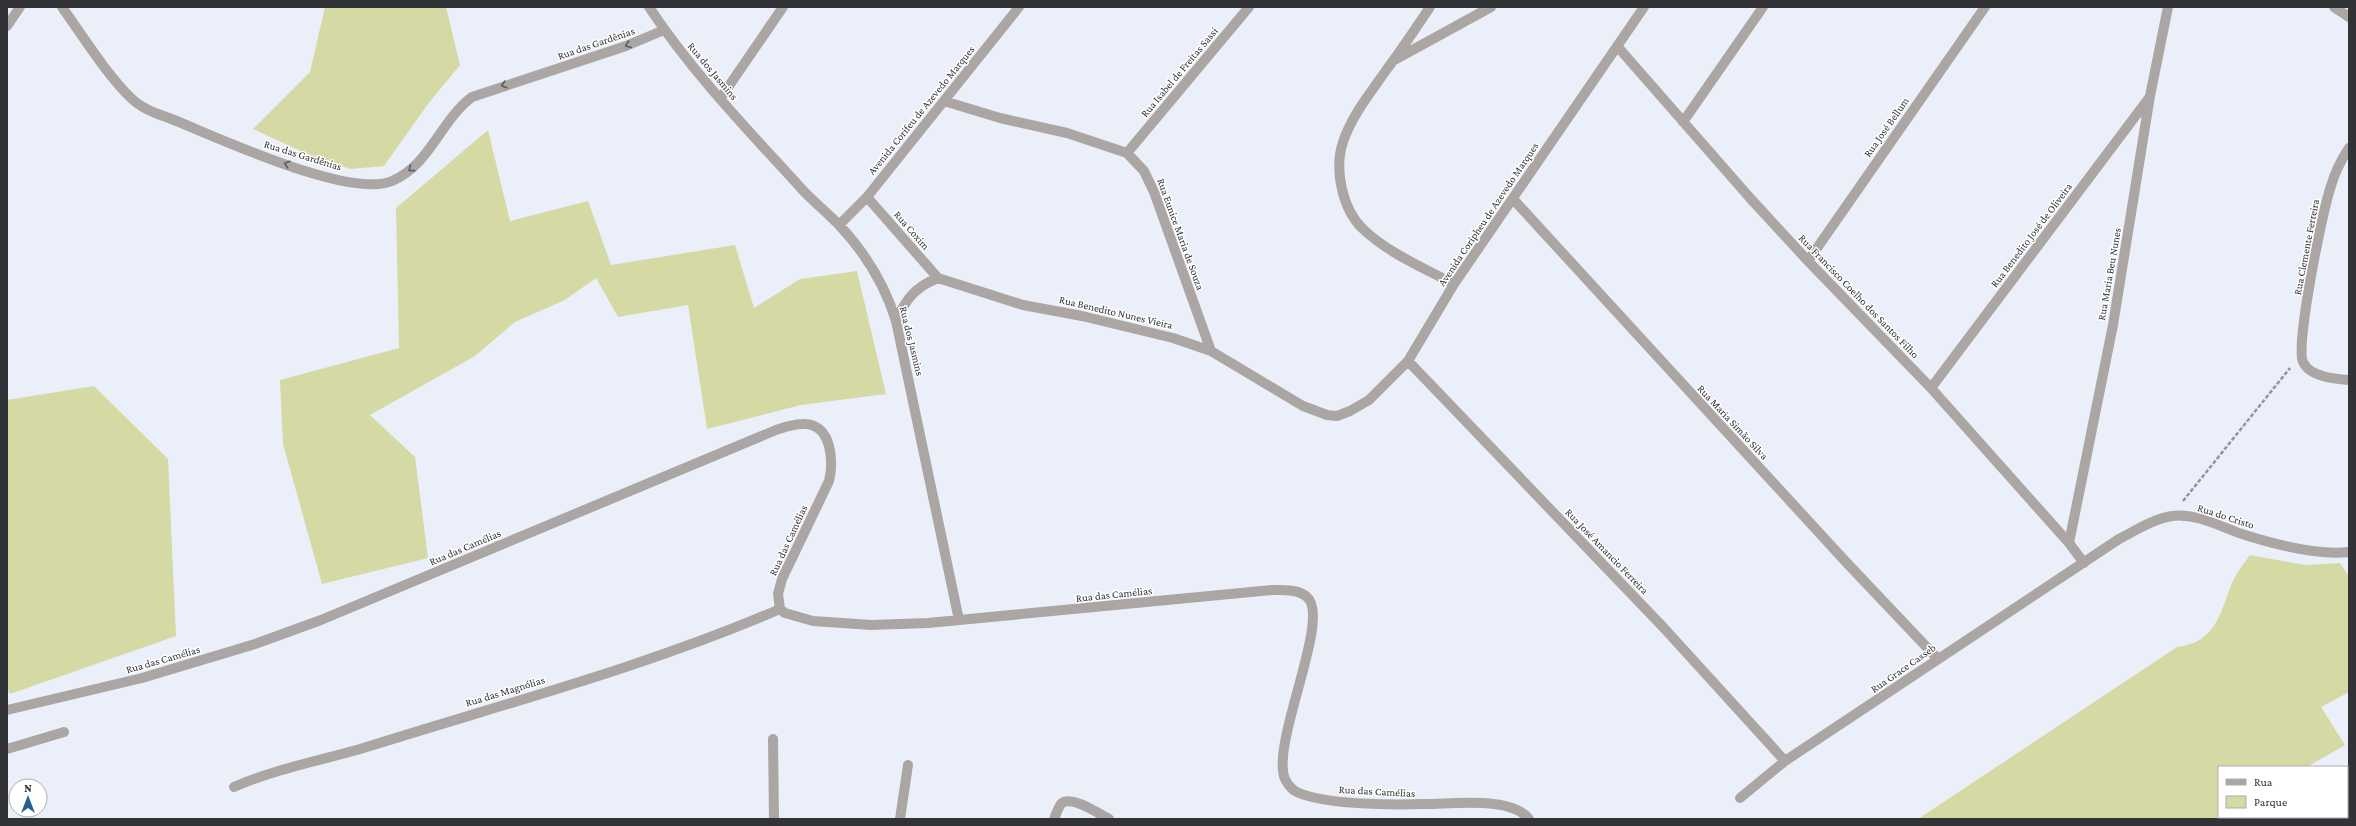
<svg xmlns="http://www.w3.org/2000/svg" width="2356" height="826" font-family="'Crimson Pro',serif">
<style>
.green{fill:#d5daa4}
.lines{fill:none;stroke-linecap:round;stroke-linejoin:round}
.path{stroke:#93959c;stroke-width:2.5;stroke-dasharray:4 2;stroke-linecap:butt}
.minor{stroke:#aba6a4;stroke-width:10}
.oneway{stroke:#5c5b5d}
.labels{text-anchor:middle;stroke-width:3;stroke-linejoin:round;paint-order:stroke}
.street-label{font-size:11px;fill:#323337;stroke:#fff}
</style>
<rect width="100%" height="100%" fill="#ebeff9"/>
<!-- green -->
<path class="green" d="M325 7H446L460 65 428 104 384 166 351 169 318 159 253 129 310 72Z
M488 130 510 221 588 201 611 265 735 245 754 308 800 279 857 271 886 394 801 405 707 429 688 305 618 317 596 278 565 300 515 322 475 356 370 415 415 457 428 558 322 584 283 444 280 380 399 348 396 208Z
M94 386 168 459 176 636 10 694 7 689V400Z
M2250 555 2305 565 2340 563 2349 576V692L2321 707 2345 745 2307 767H2219V816L2214 819H1918L2177 647C2217 642 2219 614 2233 581 2237 572 2244 564 2250 555Z"/>
<g class="lines">
<!-- path -->
<path class="path" d="M2183 501 2290 368"/>
<!-- minor -->
<path class="minor" d="M62 7C82 35 107 75 131 98 143 110 159 114 174 120 219 138 349 199 392 181 430 165 440 121 472 97L626 46 664 30
M649 7C692 72 746 128 799 186 811 200 827 212 840 226 866 254 885 285 896 321L959 620
M1430 7C1416 28 1402 49 1387 69 1371 92 1352 115 1343 142 1334 169 1342 209 1363 229 1388 253 1424 268 1454 284
M2334 7 2349 17
M7 26 20 7
M1617 46 1750 198 1808 261 1931 388 2069 543 2084 563
M1396 59 1491 7
M720 99 783 7
M944 101 1000 118 1067 133 1127 153 1144 171 1154 192 1211 351
M1683 122 1763 7
M2349 148C2341 160 2335 172 2331 186 2323 208 2295 346 2303 362 2310 377 2335 379 2349 380
M1127 153 1249 7
M867 197 938 278
M1513 199 1846 562 1937 658
M839 225 867 197 1019 7
M1808 261 1985 7
M896 321C906 299 915 287 938 278L1023 305 1082 316 1173 338 1211 351 1303 406 1327 415 1337 416 1350 411 1369 400 1408 361 1454 284 1644 7
M1408 361 1663 627 1785 761
M1931 388 2149 98
M2069 543 2113 325 2150 96 2168 7
M7 710 142 678 255 644 321 620 776 430C785 427 793 424 803 424 832 423 834 462 829 481L782 579 778 594 780 609 785 613 813 621 871 625 928 623 1272 590C1283 590 1298 589 1307 597 1332 618 1270 744 1285 779 1288 785 1293 791 1299 793 1328 805 1393 805 1425 804 1453 804 1511 796 1529 819
M773 739 774 819
M7 749 64 732
M234 787C277 768 325 760 370 746 507 703 648 666 780 609
M1740 798 1785 761 2119 539C2135 531 2153 519 2172 516 2197 513 2221 527 2245 535 2274 544 2318 556 2349 552
M900 819 908 765
M1054 819C1056 815 1058 808 1061 804 1071 794 1099 814 1109 819"/>
</g>
<!-- one-way arrows -->
<defs><path id="oneway-chevron" d="M-2-3.5L2.5 0L-2 3.5" fill="none" stroke-width="1.6" stroke-linecap="round" stroke-linejoin="round"/></defs>
<g class="oneway">
<use href="#oneway-chevron" transform="translate(628 45) rotate(159)"/>
<use href="#oneway-chevron" transform="translate(504 85) rotate(163)"/>
<use href="#oneway-chevron" transform="translate(287 164) rotate(-161)"/>
<use href="#oneway-chevron" transform="translate(411 169) rotate(143)"/>
</g>
<g class="labels">
<!-- street labels -->
<g class="street-label">
<text transform="translate(596 43) rotate(-19)" y="4">Rua das Gardênias</text>
<text transform="translate(713 71) rotate(50)" y="4">Rua dos Jasmins</text>
<text transform="translate(1179 72) rotate(-50)" y="4">Rua Isabel de Freitas Sassi</text>
<text transform="translate(921 110) rotate(-51)" y="4">Avenida Corifeu de Azevedo Marques</text>
<text transform="translate(1886 127) rotate(-55)" y="4">Rua José Bellum</text>
<text transform="translate(303 155) rotate(17)" y="4">Rua das Gardênias</text>
<text transform="translate(1488 214) rotate(-56)" y="4">Avenida Coripheu de Azevedo Marques</text>
<text transform="translate(912 230) rotate(49)" y="4">Rua Coxim</text>
<text transform="translate(1181 234) rotate(70)" y="4">Rua Eunice Maria de Souza</text>
<text transform="translate(2031 235) rotate(-53)" y="4">Rua Benedito José de Oliveira</text>
<text transform="translate(2306 247) rotate(-79)" y="4">Rua Clemente Ferreira</text>
<text transform="translate(2109 274) rotate(-80)" y="4">Rua Maria Beu Nunes</text>
<text transform="translate(1859 296) rotate(46)" y="4">Rua Francisco Coelho dos Santos Filho</text>
<text transform="translate(1116 312) rotate(13)" y="4">Rua Benedito Nunes Vieira</text>
<text transform="translate(912 341) rotate(76)" y="4">Rua dos Jasmins</text>
<text transform="translate(1733 422) rotate(47)" y="4">Rua Maria Simão Silva</text>
<text transform="translate(2226 516) rotate(18)" y="4">Rua do Cristo</text>
<text transform="translate(788 540) rotate(-65)" y="4">Rua das Camélias</text>
<text transform="translate(465 547) rotate(-23)" y="4">Rua das Camélias</text>
<text transform="translate(1607 551) rotate(46)" y="4">Rua José Amancio Ferreira</text>
<text transform="translate(1114 594) rotate(-6)" y="4">Rua das Camélias</text>
<text transform="translate(163 659) rotate(-16)" y="4">Rua das Camélias</text>
<text transform="translate(1903 668) rotate(-35)" y="4">Rua Grace Casseb</text>
<text transform="translate(505 691) rotate(-17)" y="4">Rua das Magnólias</text>
<text transform="translate(1377 791) rotate(3)" y="4">Rua das Camélias</text>
</g>
</g>
<!-- border -->
<rect width="2356" height="826" fill="none" stroke="#323337" stroke-width="16"/>
<!-- legend -->
<rect x="2218" y="766" width="130" height="52" fill="#ffffff" stroke="#adadaf"/>
<rect x="2226" y="779" width="20" height="6" fill="#aba6a4" stroke="#adadaf"/>
<text x="2254" y="786" font-size="12" fill="#323337">Rua</text>
<rect x="2226" y="796" width="20" height="12" fill="#d5daa4" stroke="#adadaf"/>
<text x="2254" y="806" font-size="12" fill="#323337">Parque</text>
<!-- north arrow -->
<g transform="translate(28 798)"><circle r="19" fill="#ffffff" stroke="#adadaf"/>
<path d="M0-3L7 15L0 10L-7 15Z" fill="#245f96"/>
<text y="-6" font-size="11" font-weight="bold" text-anchor="middle" fill="#323337">N</text>
</g>
</svg>
